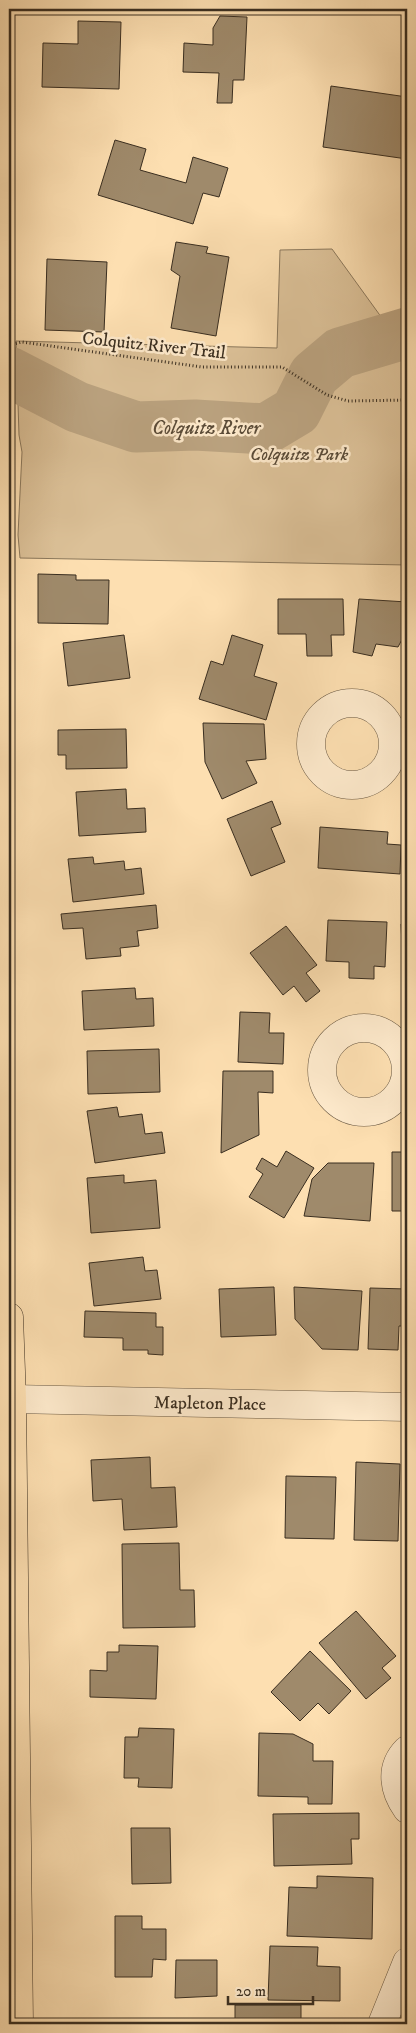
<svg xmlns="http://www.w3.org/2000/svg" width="416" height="2033" font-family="'IM FELL DW Pica',serif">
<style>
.green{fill:#dcc198;stroke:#8b785c}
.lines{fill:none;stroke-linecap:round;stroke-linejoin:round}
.river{stroke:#bba380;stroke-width:51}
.building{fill:#9f8a6b;stroke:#3a2e20}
.minor-casing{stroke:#6b5a44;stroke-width:29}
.major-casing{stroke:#3a2e20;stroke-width:29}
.path{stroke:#3a2e20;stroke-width:3;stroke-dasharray:1 2.5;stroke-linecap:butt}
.minor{stroke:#feeacc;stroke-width:28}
.major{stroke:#fddfb1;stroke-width:28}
.labels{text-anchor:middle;stroke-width:5;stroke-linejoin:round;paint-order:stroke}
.street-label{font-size:18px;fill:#3a2e20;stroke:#feeacc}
.park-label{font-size:18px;font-style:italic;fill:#5a4b38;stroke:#feeacc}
.water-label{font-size:19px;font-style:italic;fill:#5a4b38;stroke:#feeacc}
</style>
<rect width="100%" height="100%" fill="#fddfb1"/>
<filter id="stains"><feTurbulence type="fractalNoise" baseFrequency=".004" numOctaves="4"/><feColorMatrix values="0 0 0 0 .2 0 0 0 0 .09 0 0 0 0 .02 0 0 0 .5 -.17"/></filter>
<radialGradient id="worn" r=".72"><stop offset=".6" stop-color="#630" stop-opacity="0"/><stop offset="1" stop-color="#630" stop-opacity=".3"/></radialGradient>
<!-- green -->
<path class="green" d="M332 249 387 325 407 343V565L20 558 18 535 22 452 19 435 16 341 277 348 280 250Z"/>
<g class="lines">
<!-- river -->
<path class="river" d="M9 372 77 407 136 427 195 425 266 429 296 411 314 375 340 353 407 333"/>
</g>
<!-- building -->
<path class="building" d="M220 16 247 17 244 80H233L232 103H217L219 73 183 72 184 43 213 45V28Z
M78 21 121 22 119 89 42 87 43 43 78 44Z
M331 86 407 97V159L323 147Z
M115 140 146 149 140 170 186 183 193 157 228 168 219 197 203 193 193 224 98 195Z
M176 242 208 247 206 253 229 257 216 336 171 328 180 276 171 270Z
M47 259 107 262 104 332 45 330Z
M38 574 76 575V580H109L108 624 38 623Z
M278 599H343L344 635H331L332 656H307L306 634H278Z
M359 599 407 602V630L398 647 376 644 372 656 353 652Z
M124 635 130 678 68 686 63 643Z
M232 635 263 645 254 676 277 683 266 720 199 699 211 661 223 665Z
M203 723 264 724 266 759 246 761 257 783 222 799 205 762Z
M126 729 127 768 66 769V755H58V730Z
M126 789 127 809 145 808 146 832 79 836 76 792Z
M272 801 281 824 271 828 285 862 251 876 227 819Z
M320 827 388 832 387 844 401 845 400 874 318 868Z
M93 857 94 864 124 861 125 870 141 868 144 894 73 902 68 859Z
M156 905 158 928 137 931 139 946 120 948 121 956 86 959 83 928 63 929 61 914Z
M328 920 387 922 385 967 374 966V979L349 978V962L326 961Z
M401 924H407V988H404Z
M286 926 317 965 306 973 320 991 306 1002 294 986 283 995 250 953Z
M135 988 136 999 153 998 154 1026 84 1030 82 991Z
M240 1012 270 1013 269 1033H284L283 1064 238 1062Z
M159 1049 160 1092 88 1094 87 1051Z
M223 1071H273V1093L258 1092 259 1135 221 1153Z
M117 1107 119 1117 142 1114 145 1134 162 1132 165 1153 95 1163 87 1111Z
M286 1151 314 1168 284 1218 249 1197 263 1174 256 1169 262 1158 277 1167Z
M392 1152H407V1211H392Z
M328 1163H374L370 1221 304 1216 312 1179Z
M124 1175V1183L156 1180 160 1228 91 1233 87 1178Z
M143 1257 145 1271 157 1270 161 1299 94 1306 89 1263Z
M274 1287 276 1335 221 1337 219 1289Z
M294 1287 362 1291 358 1350 322 1349 295 1319Z
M370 1288 407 1289V1326H399L398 1350 368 1349Z
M85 1311 156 1313V1327H163V1355L148 1354V1350H123V1338L84 1337Z
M150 1457 151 1488 175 1487 177 1527 124 1530 122 1499 93 1501 91 1460Z
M356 1462 400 1464 398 1541 354 1540Z
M286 1476 336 1477 334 1539 285 1538Z
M179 1543 180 1590H194L195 1627 123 1628 122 1544Z
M356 1611 396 1656 382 1668 391 1678 366 1699 319 1643Z
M119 1645 158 1646 156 1699 90 1697V1670L107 1671V1652H119Z
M310 1651 351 1691 329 1714 318 1703 300 1721 271 1692Z
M139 1728 174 1729 172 1788 138 1787 139 1778H124L125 1737H138Z
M259 1733 293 1734 313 1744V1761H333L332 1804H308V1797L258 1796Z
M359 1813V1839H351L352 1864 274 1866 273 1814Z
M131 1828H170L171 1883 132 1884Z
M317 1876 373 1878 372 1939 287 1936 289 1887 317 1888Z
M115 1916H142V1929H166V1960L153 1959 152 1977H115Z
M270 1946 318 1947 317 1966 340 1967V2001L268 2000Z
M176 1960H217V1996L175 1998Z
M235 2005H301V2024H235Z
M101 2019 156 2020V2024H101Z"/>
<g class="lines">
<!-- minor casing -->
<g class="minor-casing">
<path id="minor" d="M311 744a41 41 0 1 1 82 0a41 41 0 1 1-82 0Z
M322 1070a42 42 0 1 1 84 0a42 42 0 1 1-84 0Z
M12 1399 407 1407
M407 1750C389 1768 394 1791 407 1809
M382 2024 407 1962"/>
</g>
<!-- major casing -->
<g class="major-casing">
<path id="major" d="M9 1317 12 1399 19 2024"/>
</g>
<!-- path -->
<path class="path" d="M9 345 22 342 202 367H282L327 395 348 401 407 400"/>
<!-- minor -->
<use href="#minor" class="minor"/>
<!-- major -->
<use href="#major" class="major"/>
</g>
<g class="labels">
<!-- street labels -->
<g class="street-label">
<text transform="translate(154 345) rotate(6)" y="6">Colquitz River Trail</text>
<text transform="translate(210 1403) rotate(1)" y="6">Mapleton Place</text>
</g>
<!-- park labels -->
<g class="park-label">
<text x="299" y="460">Colquitz Park</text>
</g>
<!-- water labels -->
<g class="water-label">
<text x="206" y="434">Colquitz River</text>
</g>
</g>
<!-- margin -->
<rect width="416" height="2033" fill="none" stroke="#fddfb1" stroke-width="30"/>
<rect x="10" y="10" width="396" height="2013" fill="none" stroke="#3a2e20" stroke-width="2.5"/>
<rect x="15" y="15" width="386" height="2003" fill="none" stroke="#3a2e20"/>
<!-- scale -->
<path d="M228 1996v8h85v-8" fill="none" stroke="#3a2e20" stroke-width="2.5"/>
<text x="236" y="1996" font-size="15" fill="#3a2e20" stroke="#feeacc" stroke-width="4" paint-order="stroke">20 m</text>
<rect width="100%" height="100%" filter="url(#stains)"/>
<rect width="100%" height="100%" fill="url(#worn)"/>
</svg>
